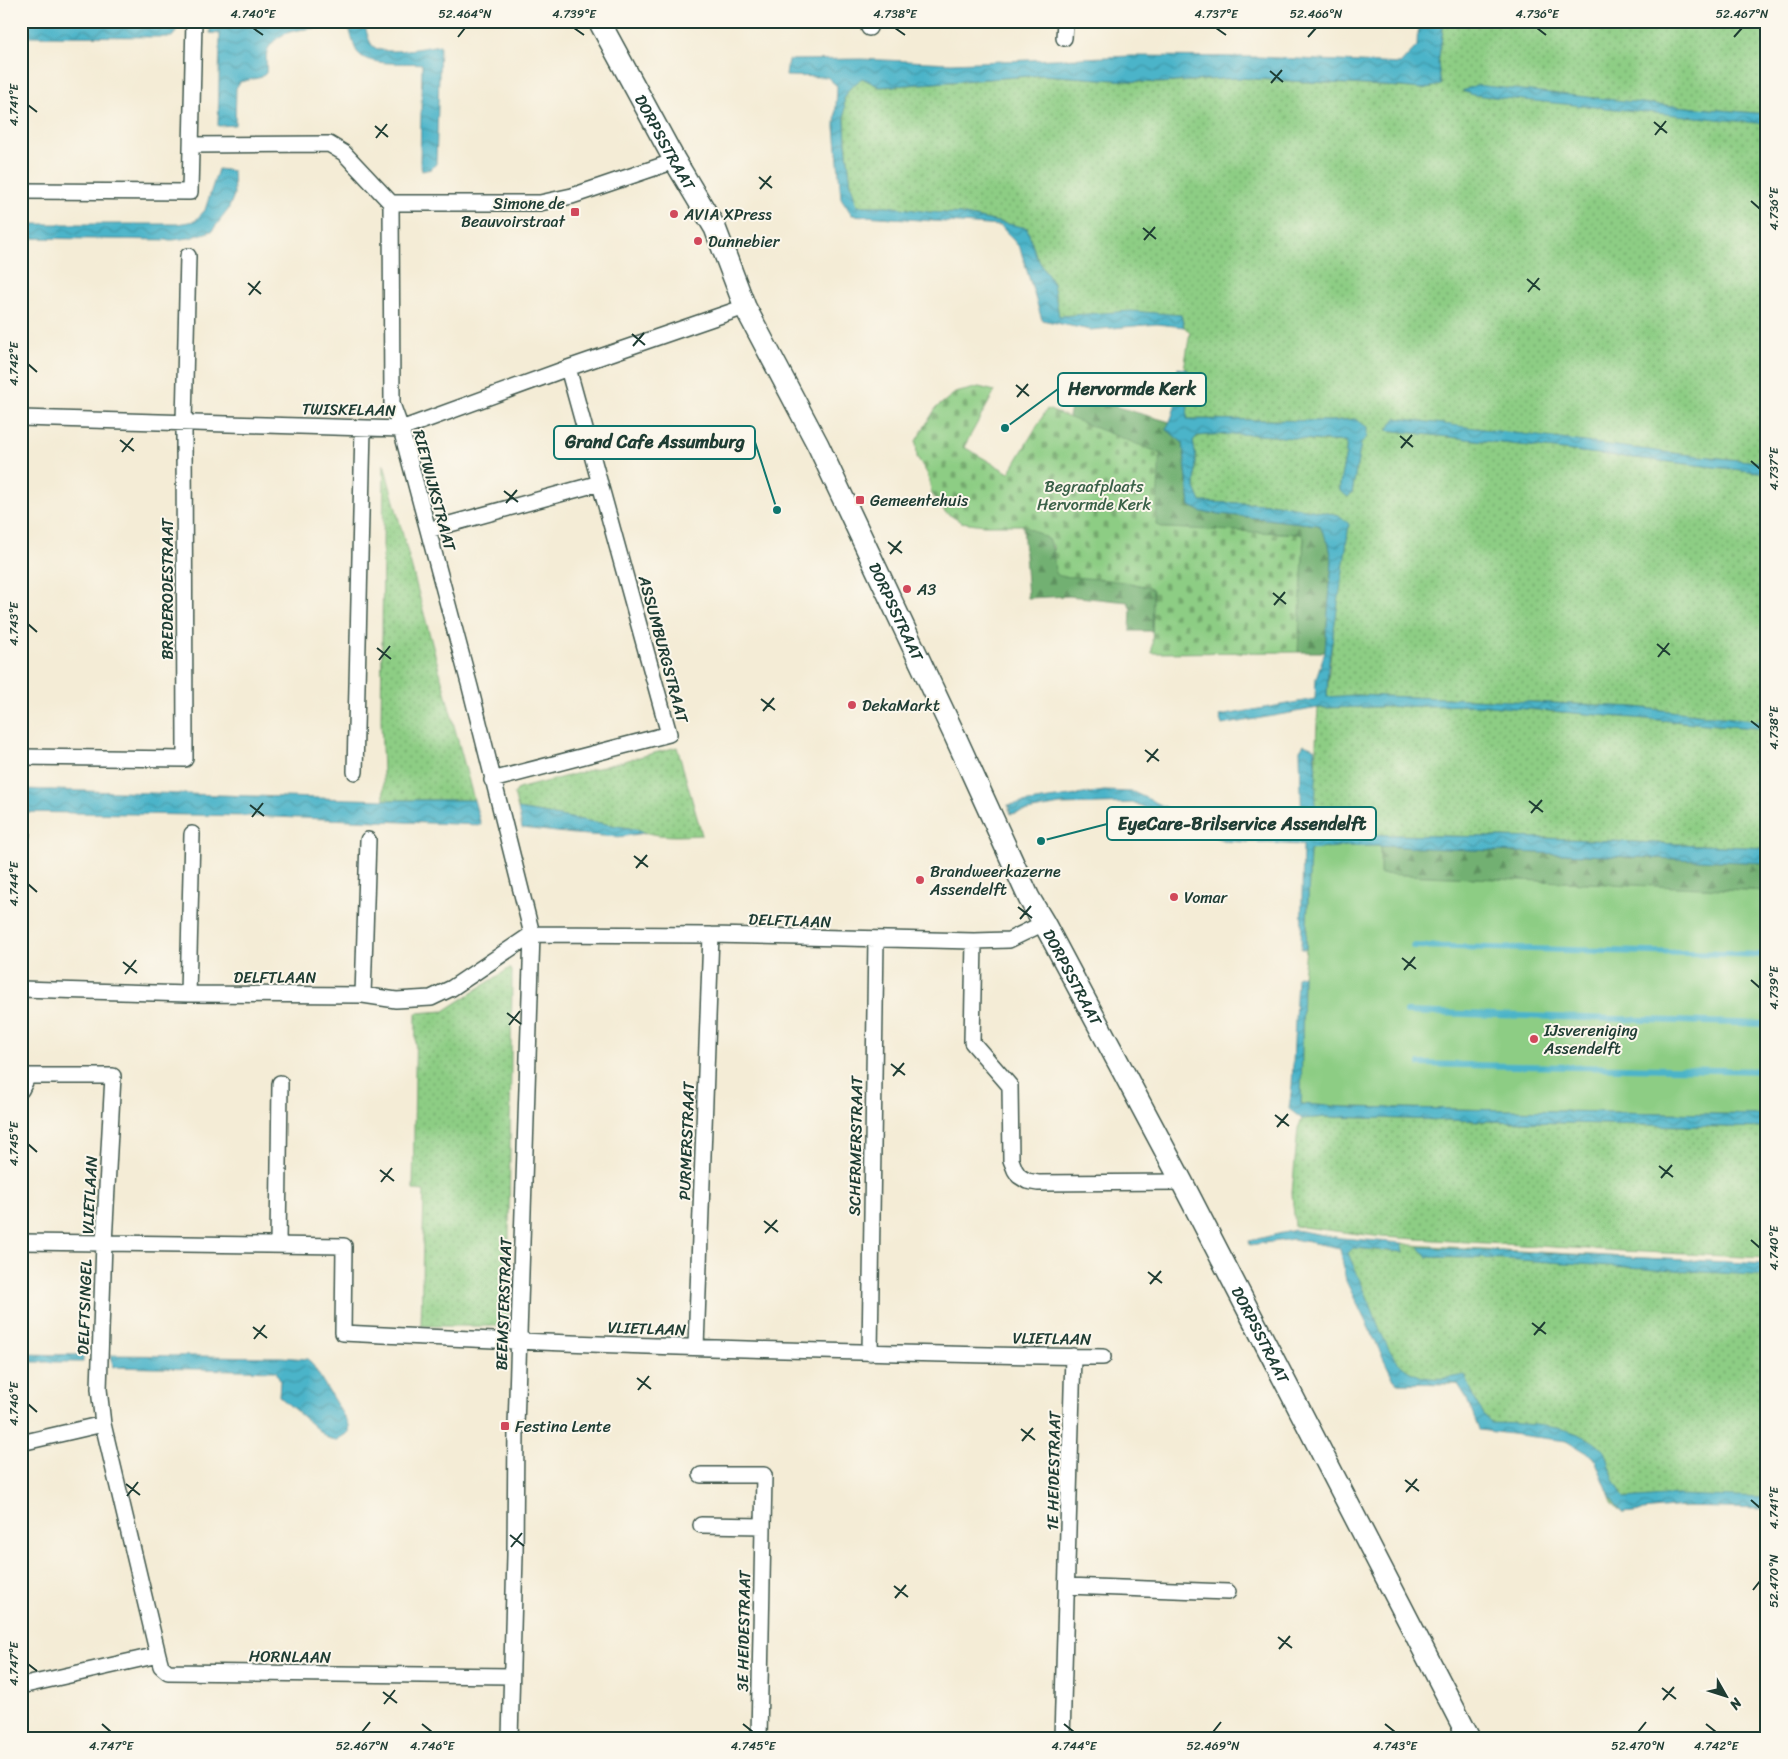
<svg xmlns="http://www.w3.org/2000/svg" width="1788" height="1759" font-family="Sriracha,sans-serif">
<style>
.grass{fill:url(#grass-dots);stroke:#56855c}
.forest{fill:url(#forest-firs);stroke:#487653}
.cemetery{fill:url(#cemetery-stones);stroke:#56855c}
.pitch{fill:#8dcd84;stroke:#56855c}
.water{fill:url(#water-waves);stroke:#35787e}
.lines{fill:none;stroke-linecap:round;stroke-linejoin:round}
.stream{stroke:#4bb4c9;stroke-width:6}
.street-casing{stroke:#3f574c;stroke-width:18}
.secondary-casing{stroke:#3f574c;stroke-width:24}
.street{stroke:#fff;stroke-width:15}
.secondary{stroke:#fff;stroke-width:21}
.ticks{fill:none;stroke:#1f3d34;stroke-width:2}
.poi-dot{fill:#d1495b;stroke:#fbf7ec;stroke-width:2}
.labels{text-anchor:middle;stroke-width:4;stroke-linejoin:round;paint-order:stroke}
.street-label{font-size:16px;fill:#1f3d34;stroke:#fbf7ec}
.poi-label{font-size:16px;fill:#1f3d34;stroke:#fbf7ec;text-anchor:start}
.park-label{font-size:16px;fill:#3a6148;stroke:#fbf7ec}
.leader{fill:none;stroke:#0f766e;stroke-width:2}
.callout-dot{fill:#0f766e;stroke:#fbf7ec;stroke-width:2}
.callout{fill:#fbf7ec;stroke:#0f766e;stroke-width:2}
.callout-label{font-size:18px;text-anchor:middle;font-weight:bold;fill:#1f3d34}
.neatline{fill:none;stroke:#1f3d34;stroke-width:2}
.ticks-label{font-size:12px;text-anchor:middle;fill:#1f3d34}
</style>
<defs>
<pattern id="grass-dots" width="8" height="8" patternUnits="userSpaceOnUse" patternTransform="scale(1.25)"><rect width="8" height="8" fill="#8dcd84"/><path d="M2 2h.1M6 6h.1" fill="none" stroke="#73a86d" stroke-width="1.8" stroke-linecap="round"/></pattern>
<pattern id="forest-firs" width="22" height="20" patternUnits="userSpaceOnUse" patternTransform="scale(1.25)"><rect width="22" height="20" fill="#72b072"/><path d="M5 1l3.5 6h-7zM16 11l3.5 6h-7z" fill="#5d905e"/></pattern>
<pattern id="cemetery-stones" width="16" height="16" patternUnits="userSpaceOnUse" patternTransform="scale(1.25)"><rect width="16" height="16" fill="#8dcd84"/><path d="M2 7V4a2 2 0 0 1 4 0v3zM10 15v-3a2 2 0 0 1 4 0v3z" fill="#73a86d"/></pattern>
<pattern id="water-waves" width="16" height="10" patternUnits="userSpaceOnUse" patternTransform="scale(1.25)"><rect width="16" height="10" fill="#4bb4c9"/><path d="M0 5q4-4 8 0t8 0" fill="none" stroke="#3e94a4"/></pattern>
</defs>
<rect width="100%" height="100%" fill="#fbf7ec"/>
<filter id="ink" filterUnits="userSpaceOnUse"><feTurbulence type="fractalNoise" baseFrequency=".02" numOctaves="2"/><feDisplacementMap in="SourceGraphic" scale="10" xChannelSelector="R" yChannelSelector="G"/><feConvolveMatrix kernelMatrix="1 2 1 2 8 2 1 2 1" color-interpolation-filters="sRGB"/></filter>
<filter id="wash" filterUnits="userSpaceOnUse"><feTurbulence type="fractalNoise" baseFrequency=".0096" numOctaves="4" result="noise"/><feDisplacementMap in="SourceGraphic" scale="20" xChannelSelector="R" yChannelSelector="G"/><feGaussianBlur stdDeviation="1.12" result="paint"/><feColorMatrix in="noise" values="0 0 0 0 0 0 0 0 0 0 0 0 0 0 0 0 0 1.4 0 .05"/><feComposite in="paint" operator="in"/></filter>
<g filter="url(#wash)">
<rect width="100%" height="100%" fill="#f4ecd6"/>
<!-- grass -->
<path class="grass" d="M1444 21H1767V114L1652 104 1767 124V463L1672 453 1388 430 1767 473V722L1634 707 1470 699 1354 695 1327 698C1330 639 1342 582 1348 524L1339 515 1277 504 1201 502 1195 488 1196 458 1193 441 1197 436C1225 433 1256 434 1284 437 1305 439 1325 443 1346 441 1348 459 1339 473 1340 491L1352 493 1361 443 1367 437 1355 419 1331 421 1187 419 1188 371 1184 369 1190 332 1184 327 1181 315 1059 316 1053 284 1036 256 1027 228 960 214 928 212 887 206H857L851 185 846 144 844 99 849 89 862 78 880 87 1043 75 1158 83 1237 78 1402 87 1422 89 1441 85 1438 64Z
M384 464 474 800H384L381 720Z
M1478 705 1767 729V848L1544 838 1341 834 1324 836 1315 832C1315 791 1315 749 1318 708Z
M677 747 702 835C680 836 656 838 635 829L518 809 514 794 518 789Z
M510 968 512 971 508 1318 501 1326H421L424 1191 413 1190 416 1013 444 1011Z
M1328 1117 1767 1128V1258L1623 1251 1383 1237 1295 1226 1292 1193 1298 1128 1302 1119Z
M1402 1243 1412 1245 1767 1265V1508L1710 1506 1665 1508 1622 1513 1612 1502 1596 1459 1575 1443 1556 1436 1480 1429 1469 1400 1458 1384 1399 1383 1348 1278V1253L1352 1248 1403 1252Z"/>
<!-- forest -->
<path class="forest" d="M1075 395 1170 422 1166 429 1183 443 1190 506 1202 512 1319 525 1329 544 1332 561 1325 652H1298L1304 537 1300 534 1165 528 1155 525 1069 416Z
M1023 525C1040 534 1053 536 1053 557L1130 583 1148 587 1153 590 1152 631H1130L1131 609 1128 602 1069 596 1028 598Z
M1380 846 1767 863V891L1380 874Z"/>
<!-- cemetery -->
<path class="cemetery" d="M979 387 995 391 964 447 1009 473 1047 409 1160 453 1156 525 1166 528 1300 534 1304 537 1298 652 1152 653 1153 590C1137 580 1081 578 1060 576L1055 573 1053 546 1047 538 1023 525H984L961 522 945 512 932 494 927 473 917 457 916 441 936 408 955 393Z"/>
<!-- pitch -->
<path class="pitch" d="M1344 846H1380V874L1767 891V1115L1345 1107 1301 1104 1303 975 1306 949 1310 850Z"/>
<!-- water -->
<path class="water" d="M21 21 169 22 175 24 176 32 172 37 21 36Z
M211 21H364C366 29 368 42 374 47 386 56 426 47 440 45L436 164 431 169 422 171 420 162 422 64C406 62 369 67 358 53 354 48 352 38 350 31L343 28C318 29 282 24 268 49 265 55 267 66 266 73L262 77 240 82 236 88 235 125 218 126 220 34 210 33Z
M1418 21H1444L1438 64 1441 85 1422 89 1402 87 1237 78 1158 83 1043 75 880 87 862 78 849 89 844 99 846 144 851 185 857 206H887L928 212 960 214 1027 228 1036 256 1053 284 1059 316 1131 311 1181 315 1184 327 1157 324 1090 330 1042 320 1020 248 1001 226 852 215 841 198 835 126 837 86 827 77 786 76 788 60 861 59 951 63 1132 56 1258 57 1400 64 1417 46Z
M1476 85 1652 104 1767 114V124L1473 95 1462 91Z
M218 169 233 171 234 195 228 210 212 231 189 238 173 240 21 238V224H177L195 221 205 210Z
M1178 368 1188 370 1189 385 1187 419 1331 421 1355 419 1367 427V437L1361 443 1352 493 1348 497 1340 491C1339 474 1348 458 1346 441 1325 442 1305 439 1283 437 1256 434 1225 433 1197 436L1193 441 1196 458 1195 488 1201 502 1277 504 1339 515 1349 524 1342 578 1328 667 1327 697 1354 695 1470 699 1634 707 1767 722V729L1478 705 1318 708 1222 725 1219 716 1315 699 1316 678 1325 652 1332 561 1329 544 1319 525 1202 512 1190 506 1183 443 1166 429C1178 408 1177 391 1178 368Z
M1396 418 1672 453 1767 463V473L1387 430Z
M1304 744 1314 748 1316 777 1315 832 1324 836 1341 834 1544 838 1767 848V863L1380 846H1344L1310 850 1306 949H1301L1303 845 1226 841 1185 827 1135 803 1060 805 1011 814 1008 805 1104 791 1133 792 1185 816 1235 831 1302 835 1300 750Z
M21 789 384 800H474L481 825 248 816 21 812Z
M518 809 635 829 645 833 619 837 574 834 522 828Z
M1303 975 1301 1104 1345 1107 1767 1115V1128L1328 1117 1302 1119 1289 1109 1292 1086 1297 977Z
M1295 1230 1341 1238 1402 1243 1403 1252 1353 1248 1348 1253C1355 1271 1364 1288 1371 1306 1390 1358 1401 1389 1465 1375L1477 1404 1490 1423C1523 1424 1578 1423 1603 1450 1607 1455 1608 1465 1611 1471 1614 1481 1620 1490 1624 1499L1677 1495 1767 1498V1509L1683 1507 1622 1513 1610 1496 1594 1457 1567 1441 1479 1430 1466 1397 1458 1384 1399 1383 1394 1380 1346 1281 1340 1248 1293 1239 1250 1245 1249 1241Z
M1419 1247 1767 1264V1276L1503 1259 1427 1257Z
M21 1354 83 1355V1362H21Z
M111 1355 281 1357 307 1359 311 1362 349 1425V1432L335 1441 326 1437 279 1396 280 1381 276 1371 113 1367Z"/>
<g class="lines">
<!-- stream -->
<path class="stream" d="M1413 946 1767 955
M1406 1012 1767 1024
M1420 1064 1767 1071"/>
</g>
</g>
<g filter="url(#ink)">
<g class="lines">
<!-- street casing -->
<g class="street-casing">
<path id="street" d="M869 28V21
M1064 38 1065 21
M191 145 329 144 344 153 391 203H540L572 196 675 161
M21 191 190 192 194 21
M391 203 392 404 401 429 470 687 532 934 516 1427 515 1555 510 1738
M21 418 401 429 568 368 745 307
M428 530 600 483
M21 757 185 759 184 422 188 256
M355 772 363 428
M492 780 669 734 568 368
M21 839 22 831
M974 941 972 1042 1010 1086 1011 1160 1015 1170 1019 1176 1027 1181 1038 1183 1182 1182
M21 989 188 994 363 995 396 1000 431 998 452 988 532 934 711 935 974 941 1009 940 1044 923
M188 994 192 834
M363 995 368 840
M21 1090 28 1076H113L104 1243 344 1246 343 1333C596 1346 850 1353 1103 1357
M21 1242 104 1243 99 1389 103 1424 158 1655
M278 1244 280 1083
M696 1347 711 935
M870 1353 876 939
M21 1443 103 1424
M701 1475H764L759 1738
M701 1525 763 1526
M1067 1586 1228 1592
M21 1686 158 1655 161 1666 168 1672 511 1676
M1062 1738 1073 1356"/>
</g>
<!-- secondary casing -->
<g class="secondary-casing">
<g id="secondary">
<path id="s1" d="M599 21 675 161 715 228 745 307 818 445 955 736 1029 898 1044 923 1182 1182 1469 1738"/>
</g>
</g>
<!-- street -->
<use href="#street" class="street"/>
<!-- secondary -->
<use href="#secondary" class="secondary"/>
</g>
</g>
<!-- ticks -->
<path class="ticks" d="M253 28 263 35M574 28 584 35M895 28 905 35M1216 28 1226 35M1537 28 1546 35M458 37 465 28M1308 37 1316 28M1734 37 1742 28M1270 71 1283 82M1271 83 1282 70M28 105 37 112M1654 122 1667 133M375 126 388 137M1655 135 1666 121M376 138 387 124M759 177 772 188M760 189 771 176M1751 201 1760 209M1143 228 1156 239M1144 240 1155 227M1527 279 1540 290M248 283 261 294M1528 292 1539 278M249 295 260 281M632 334 645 345M633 346 644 333M28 364 37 372M1016 385 1029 396M1017 397 1028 384M1400 436 1413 447M120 440 134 451M1401 448 1412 435M122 452 133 438M1751 461 1760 469M504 491 518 502M506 503 517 490M888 542 902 553M890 554 901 541M1273 593 1286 604M1274 605 1285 592M28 624 37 632M1657 644 1670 655M377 648 391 659M1658 657 1669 643M379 660 390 646M761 699 775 710M763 711 774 698M1751 721 1760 728M1145 750 1159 761M1147 762 1158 749M1529 801 1543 812M250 805 264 816M1531 813 1542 800M252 817 263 803M634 856 648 867M636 868 647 855M28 884 37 892M1018 907 1032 918M1020 919 1031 906M1402 958 1416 969M123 962 137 973M1404 970 1415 957M125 974 136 960M1751 980 1760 988M507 1013 521 1024M509 1025 520 1011M891 1064 905 1075M893 1076 904 1063M1275 1115 1289 1126M1277 1127 1288 1114M28 1144 37 1152M1659 1166 1673 1177M380 1170 394 1181M1661 1178 1672 1165M381 1182 392 1168M764 1221 778 1232M765 1233 777 1220M1751 1240 1760 1248M1148 1272 1162 1283M1150 1284 1161 1271M1532 1323 1546 1334M253 1327 267 1338M1534 1335 1545 1322M254 1339 265 1325M637 1378 651 1389M638 1390 649 1376M28 1404 37 1412M1021 1429 1035 1440M1022 1441 1033 1428M1405 1480 1419 1491M126 1484 140 1495M1406 1492 1417 1479M127 1496 138 1482M1751 1500 1760 1508M510 1535 524 1546M511 1547 522 1533M894 1586 908 1597M1753 1590 1760 1581M895 1598 906 1585M1278 1637 1292 1648M1279 1649 1290 1636M28 1664 37 1671M1662 1688 1676 1699M383 1692 397 1703M1663 1700 1674 1687M384 1704 395 1690M102 1724 111 1732M422 1724 432 1732M743 1724 753 1732M1064 1724 1074 1732M1385 1724 1395 1732M1706 1724 1716 1732M362 1732 370 1722M1213 1732 1221 1722M1638 1732 1646 1722"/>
<!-- markers -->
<g class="poi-dot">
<rect x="570" y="207" width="10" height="10" rx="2.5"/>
<circle cx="674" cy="214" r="5"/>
<circle cx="698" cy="241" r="5"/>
<rect x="855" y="495" width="10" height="10" rx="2.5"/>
<circle cx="907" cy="589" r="5"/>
<circle cx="852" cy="705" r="5"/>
<circle cx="920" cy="880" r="5"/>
<circle cx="1174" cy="897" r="5"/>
<circle cx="1534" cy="1039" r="5"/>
<rect x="500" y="1421" width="10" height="10" rx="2.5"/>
</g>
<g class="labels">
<!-- street labels -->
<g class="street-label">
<text dy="6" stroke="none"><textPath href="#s1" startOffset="138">DORPSSTRAAT</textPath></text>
<text transform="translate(349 409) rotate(1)" y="6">TWISKELAAN</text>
<text transform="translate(435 490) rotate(75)" y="6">RIETWIJKSTRAAT</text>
<text transform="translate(167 589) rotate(-90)" y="6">BREDERODESTRAAT</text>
<text dy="6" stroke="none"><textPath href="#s1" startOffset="662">DORPSSTRAAT</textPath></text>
<text transform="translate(664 649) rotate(75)" y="6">ASSUMBURGSTRAAT</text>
<text transform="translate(790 920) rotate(2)" y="6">DELFTLAAN</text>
<text x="275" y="983">DELFTLAAN</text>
<text dy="6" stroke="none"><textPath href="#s1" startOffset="1068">DORPSSTRAAT</textPath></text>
<text transform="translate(686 1141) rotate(-88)" y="6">PURMERSTRAAT</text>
<text transform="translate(855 1146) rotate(-89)" y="6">SCHERMERSTRAAT</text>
<text transform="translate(89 1195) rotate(-87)" y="6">VLIETLAAN</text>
<text transform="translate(503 1304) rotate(-88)" y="6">BEEMSTERSTRAAT</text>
<text transform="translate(84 1307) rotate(-88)" y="6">DELFTSINGEL</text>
<text transform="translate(647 1328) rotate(2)" y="6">VLIETLAAN</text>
<text dy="6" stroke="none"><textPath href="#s1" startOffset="1472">DORPSSTRAAT</textPath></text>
<text transform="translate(1052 1338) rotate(1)" y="6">VLIETLAAN</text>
<text transform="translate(1053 1471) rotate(-89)" y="6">1E HEIDESTRAAT</text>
<text transform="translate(743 1631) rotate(-89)" y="6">3E HEIDESTRAAT</text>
<text transform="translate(290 1656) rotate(1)" y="6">HORNLAAN</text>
</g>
<!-- poi labels -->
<g class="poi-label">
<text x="565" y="209" text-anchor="end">Simone de<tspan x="565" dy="18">Beauvoirstraat</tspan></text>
<text x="684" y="220">AVIA XPress</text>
<text x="708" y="247">Dunnebier</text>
<text x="870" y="506">Gemeentehuis</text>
<text x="917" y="595">A3</text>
<text x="862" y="711">DekaMarkt</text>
<text x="930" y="877">Brandweerkazerne<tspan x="930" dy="18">Assendelft</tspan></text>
<text x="1184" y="903">Vomar</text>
<text x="1544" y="1036">IJsvereniging<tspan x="1544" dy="18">Assendelft</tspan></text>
<text x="515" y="1432">Festina Lente</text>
</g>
<!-- park labels -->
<g class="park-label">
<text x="1094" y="492">Begraafplaats<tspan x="1094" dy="18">Hervormde Kerk</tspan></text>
</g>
</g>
<!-- callouts -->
<path class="leader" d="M1005 428L1058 389M777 510L755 442M1041 841L1107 824"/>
<g class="callout-dot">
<circle cx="1005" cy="428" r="5"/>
<circle cx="777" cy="510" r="5"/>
<circle cx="1041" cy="841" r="5"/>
</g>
<g class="callout">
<rect x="1058" y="373" width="148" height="33" rx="5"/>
<rect x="554" y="426" width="201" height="33" rx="5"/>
<rect x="1107" y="807" width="269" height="33" rx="5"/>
</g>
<g class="callout-label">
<text x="1132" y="395">Hervormde Kerk</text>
<text x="655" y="448">Grand Cafe Assumburg</text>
<text x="1242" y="830">EyeCare-Brilservice Assendelft</text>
</g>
<!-- margin -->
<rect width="1788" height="1759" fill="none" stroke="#fbf7ec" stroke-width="55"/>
<!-- north arrow -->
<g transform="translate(1726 1696) rotate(129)" stroke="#fbf7ec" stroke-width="4" paint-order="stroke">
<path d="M0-4L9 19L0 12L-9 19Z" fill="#1f3d34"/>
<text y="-8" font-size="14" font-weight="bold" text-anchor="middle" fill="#1f3d34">N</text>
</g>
<rect x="28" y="28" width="1732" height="1704" class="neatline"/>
<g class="ticks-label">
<text x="253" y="18">4.740°E</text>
<text x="465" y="18">52.464°N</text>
<text x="574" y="18">4.739°E</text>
<text x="895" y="18">4.738°E</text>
<text x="1216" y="18">4.737°E</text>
<text x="1316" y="18">52.466°N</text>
<text x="1537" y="18">4.736°E</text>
<text x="1742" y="18">52.467°N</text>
<text transform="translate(14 105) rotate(-90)" y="4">4.741°E</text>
<text transform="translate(1774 209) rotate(-90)" y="4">4.736°E</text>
<text transform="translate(14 364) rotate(-90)" y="4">4.742°E</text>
<text transform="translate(1774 469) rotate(-90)" y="4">4.737°E</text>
<text transform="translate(14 624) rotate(-90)" y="4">4.743°E</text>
<text transform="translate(1774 728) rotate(-90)" y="4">4.738°E</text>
<text transform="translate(14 884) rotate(-90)" y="4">4.744°E</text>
<text transform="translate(1774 988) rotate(-90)" y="4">4.739°E</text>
<text transform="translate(14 1144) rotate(-90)" y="4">4.745°E</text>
<text transform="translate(1774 1248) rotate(-90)" y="4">4.740°E</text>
<text transform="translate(14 1404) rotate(-90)" y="4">4.746°E</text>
<text transform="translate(1774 1508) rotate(-90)" y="4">4.741°E</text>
<text transform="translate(1774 1581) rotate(-90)" y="4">52.470°N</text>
<text transform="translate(14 1664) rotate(-90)" y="4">4.747°E</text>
<text x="111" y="1750">4.747°E</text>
<text x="362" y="1750">52.467°N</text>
<text x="432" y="1750">4.746°E</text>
<text x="753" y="1750">4.745°E</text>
<text x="1074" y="1750">4.744°E</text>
<text x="1213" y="1750">52.469°N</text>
<text x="1395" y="1750">4.743°E</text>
<text x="1638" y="1750">52.470°N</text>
<text x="1716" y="1750">4.742°E</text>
</g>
</svg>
